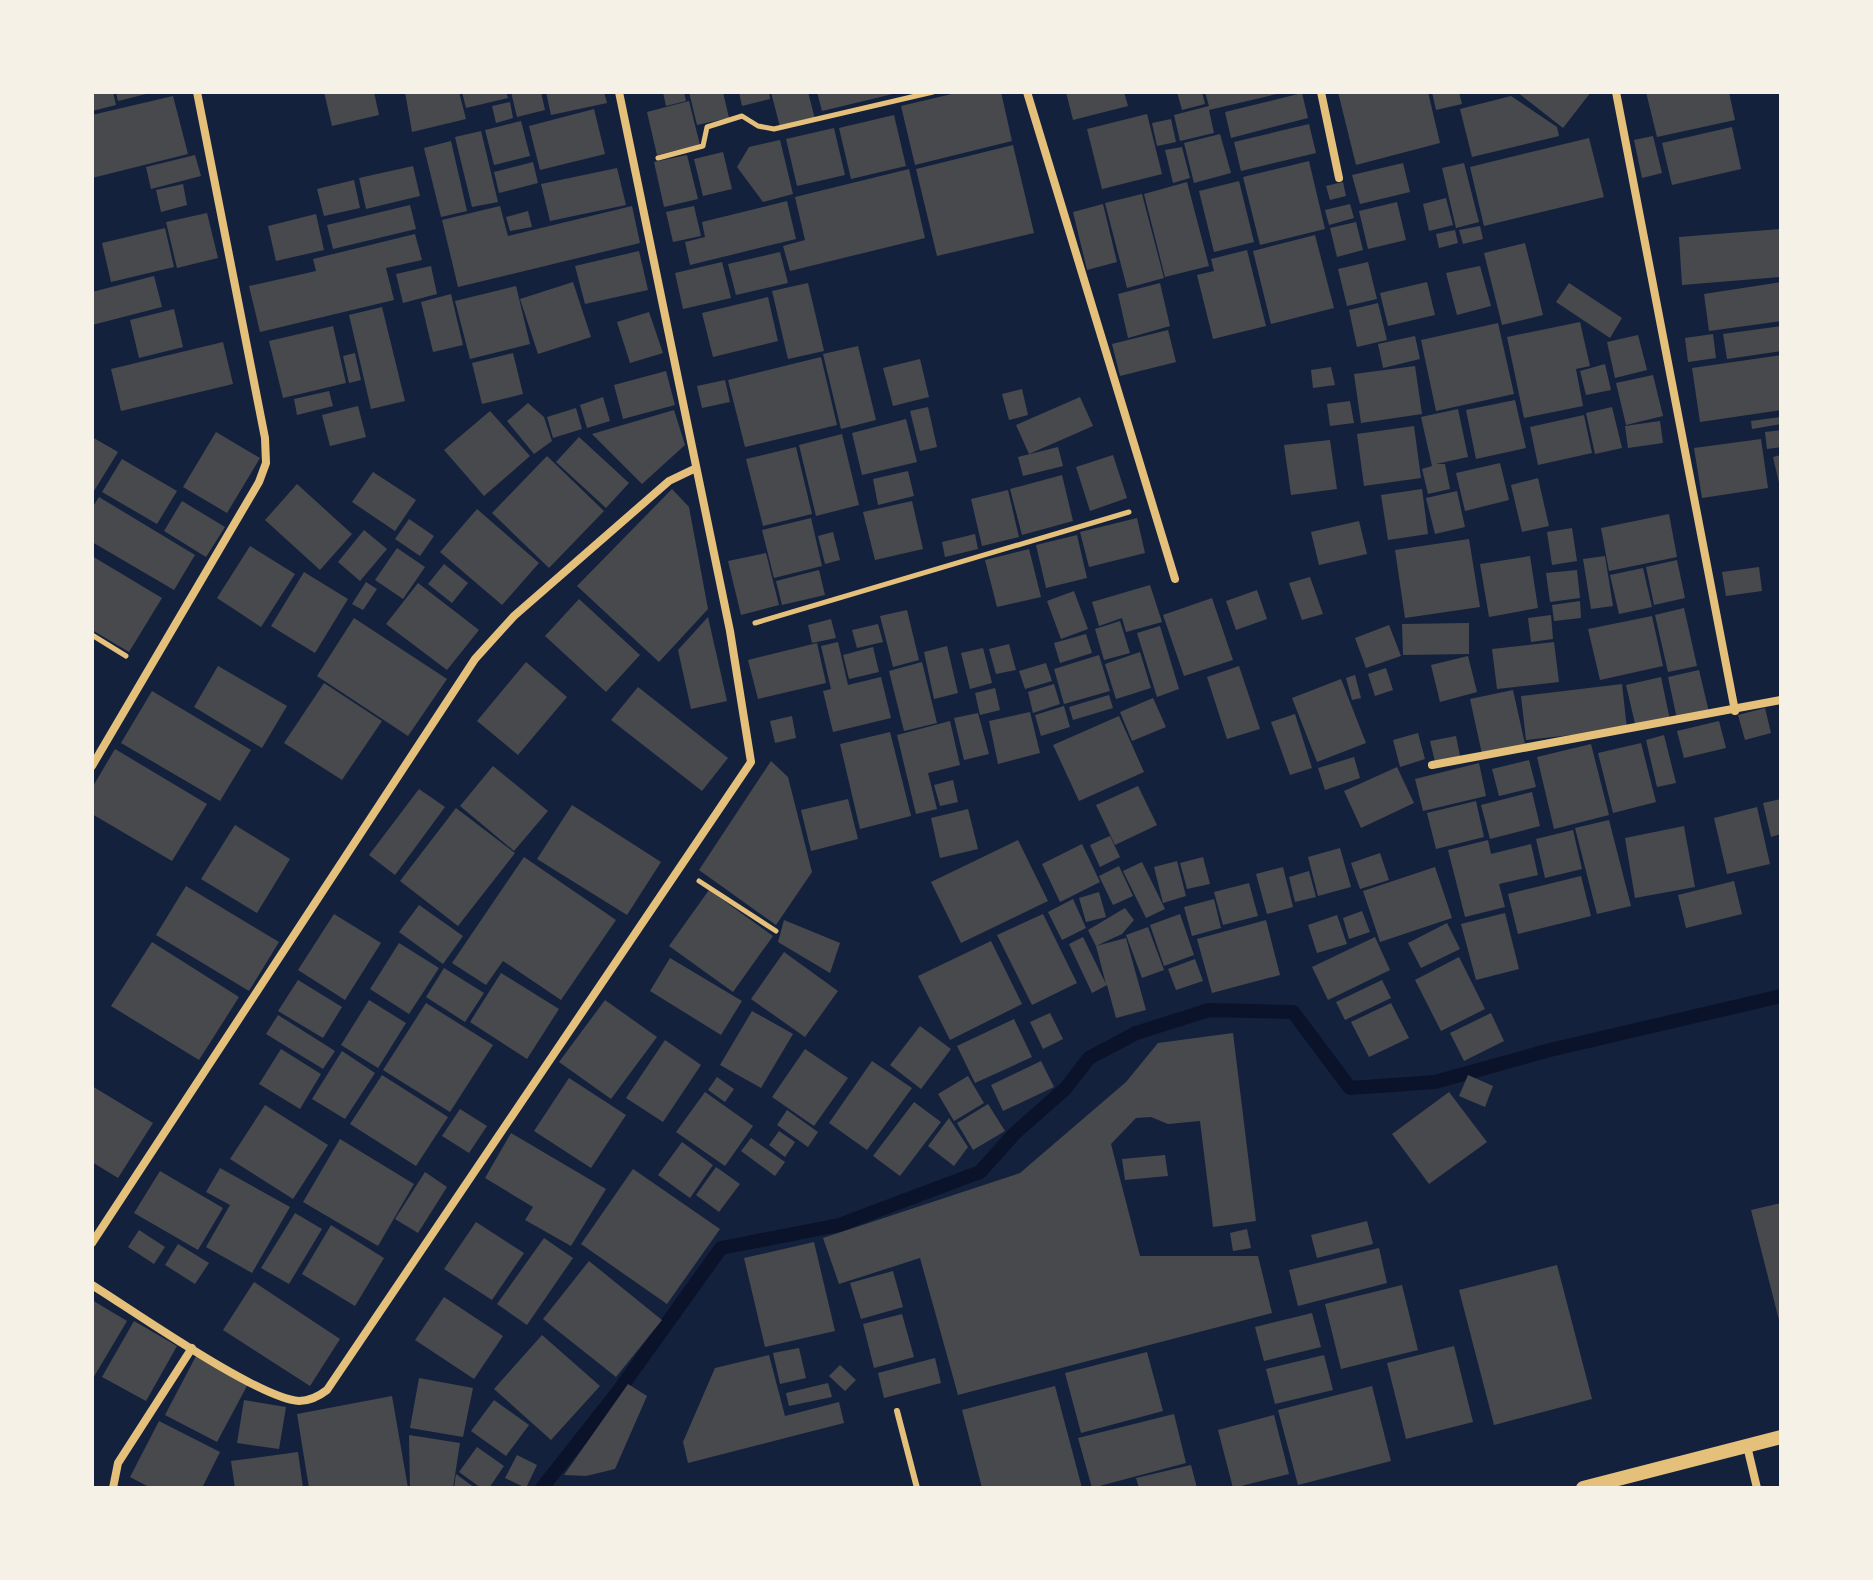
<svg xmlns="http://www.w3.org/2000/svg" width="1873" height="1580" font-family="'Varela Round',sans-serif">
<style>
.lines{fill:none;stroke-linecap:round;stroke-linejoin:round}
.stream{stroke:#0b132b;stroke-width:14}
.building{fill:#48494c}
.path{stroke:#e5c07b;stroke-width:5}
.service{stroke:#e5c07b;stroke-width:6}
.minor{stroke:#e5c07b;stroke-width:8}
.tertiary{stroke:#e5c07b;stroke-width:14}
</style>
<rect width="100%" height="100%" fill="#14213d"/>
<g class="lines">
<!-- stream -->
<path class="stream" d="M542 1488 620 1389 721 1248 839 1225 980 1172 1015 1133 1065 1089 1089 1058 1136 1033 1209 1010 1293 1012 1350 1088 1435 1082 1550 1050 1781 996"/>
</g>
<!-- building -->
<path class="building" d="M92 92H113L116 105 92 111Z
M116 92H150V93L118 101Z
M324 92H374L379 115 332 126Z
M405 92H459L466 119 412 132Z
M462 92H506L508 98 466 108Z
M511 92H541L545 110 517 117Z
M546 92H604L607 103 551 115Z
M663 92H684L686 101 666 106Z
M689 92H723L729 118 697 125Z
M739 92H769L770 99 742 106Z
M771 92H808L815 119 780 127Z
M817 92H897V93L822 111Z
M960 92H1001L1012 141 915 165 901 106Z
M1066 92H1124L1128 106 1073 120Z
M1177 92H1202L1205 104 1182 110Z
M1205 92H1281V93L1209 110 1214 133 1180 141 1174 115 1209 106Z
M1338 92H1428L1440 143 1356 165Z
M1432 92H1459L1462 104 1436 110Z
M1517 92H1591L1563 128Z
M1646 92H1729L1735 120 1657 137Z
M1302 93 1308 118 1231 138 1225 112Z
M173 96 188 154 92 178V115Z
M1511 96 1557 127 1559 136 1472 157 1460 109Z
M689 101 700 145 657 155 647 112Z
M510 102 513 118 496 123 492 106Z
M594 109 605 154 540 170 529 126Z
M1147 114 1162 174 1102 189 1087 129Z
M894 115 906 166 851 179 839 128Z
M1171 119 1176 142 1157 146 1152 123Z
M521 121 530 156 494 165 485 130Z
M1309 124 1316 153 1241 171 1234 142Z
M1732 127 1741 169 1672 185 1662 143Z
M834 128 845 175 797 186 786 139Z
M481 131 498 202 472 207 455 137Z
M1220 134 1231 173 1194 183 1184 143Z
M1653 136 1662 173 1642 178 1634 140Z
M1589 138 1604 197 1484 226 1470 167Z
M780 140 793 194 763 202 737 167 749 147Z
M451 141 467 211 441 217 424 148Z
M1013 145 1034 233 937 256 916 169Z
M1182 147 1190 178 1173 183 1165 150Z
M723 152 732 189 703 196 694 159Z
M195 155 201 176 151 189 146 167Z
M687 155 698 199 664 207 654 162Z
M1309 161 1325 229 1260 245 1243 177Z
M533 162 538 183 499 193 494 172Z
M1403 163 1410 192 1360 204 1352 175Z
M1464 163 1479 222 1456 228 1442 168Z
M413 166 420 196 366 209 359 178Z
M617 168 626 205 550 221 541 184Z
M909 169 925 238 790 271 783 246 805 240 795 197Z
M354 180 360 208 324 216 317 189Z
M1239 181 1254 242 1214 252 1199 191Z
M1187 182 1209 266 1165 277 1144 194Z
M1343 182 1346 196 1330 200 1326 186Z
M183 184 187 205 161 212 156 190Z
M1142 194 1164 278 1127 288 1105 203Z
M1446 198 1453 225 1429 231 1423 204Z
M787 201 796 239 690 265 685 242 705 237 702 222Z
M1397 202 1406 240 1368 249 1359 211Z
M1103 204 1117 262 1087 270 1073 212Z
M1350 204 1354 218 1329 225 1325 210Z
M410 205 416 229 333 249 327 225Z
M500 206 508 236 632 206 640 243 458 287 442 220Z
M694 206 701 236 673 242 666 212Z
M528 211 532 227 510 231 506 217Z
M207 213 218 258 177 268 166 222Z
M316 214 324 250 276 261 268 226Z
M1356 222 1363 250 1337 257 1330 228Z
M1480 226 1483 239 1463 244 1459 230Z
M165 228 174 267 111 282 102 243Z
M1781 229V277L1682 285 1679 237Z
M1455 230 1458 243 1439 248 1436 234Z
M415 234 422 260 386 268 394 300 260 332 249 286 316 271 313 259Z
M1315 235 1334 308 1271 324 1253 251Z
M1525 243 1543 315 1502 325 1484 253Z
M1247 250 1266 326 1213 339 1197 275 1214 271 1211 259Z
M639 251 648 290 585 304 575 266Z
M780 252 788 283 736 295 728 264Z
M722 262 731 298 683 309 675 273Z
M1368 262 1377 299 1347 306 1338 269Z
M431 266 437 294 403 303 396 274Z
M1480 266 1491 306 1457 315 1446 273Z
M154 276 162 307 92 325V292Z
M573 282 591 337 538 354 520 299Z
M1427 282 1435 315 1388 326 1380 293Z
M1781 282V321L1709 331 1704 294Z
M808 283 824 351 788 359 772 291Z
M1160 283 1170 326 1128 338 1118 294Z
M1569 283 1622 318 1610 338 1556 302Z
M516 286 530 344 470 359 455 301Z
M451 294 463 345 433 352 421 302Z
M768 297 778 341 713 357 702 313Z
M1378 303 1387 340 1357 347 1349 310Z
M382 307 405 401 371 409 349 315Z
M174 309 183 347 139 358 130 320Z
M649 312 663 353 630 363 617 322Z
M1580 322 1590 366 1576 369 1583 406 1524 418 1507 337Z
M1498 323 1514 394 1436 411 1421 340Z
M333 326 346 383 283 398 269 341Z
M1781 326V351L1727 359 1723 334Z
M1168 330 1176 362 1120 376 1112 344Z
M1713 334 1716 358 1688 362 1685 338Z
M1638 335 1647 370 1615 378 1607 342Z
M1415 336 1420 359 1383 368 1378 344Z
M223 342 233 384 121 411 111 369Z
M858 346 876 420 841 429 823 354Z
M355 353 361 380 349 383 343 356Z
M513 353 523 394 482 404 472 363Z
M1781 355V410L1700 422 1692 368Z
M821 357 837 425 745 447 728 380Z
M920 359 929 397 893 406 883 368Z
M1605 364 1611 390 1586 395 1580 371Z
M1415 366 1422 414 1361 423 1354 374Z
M1331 367 1335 385 1313 388 1311 370Z
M666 371 675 405 623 419 614 385Z
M1653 375 1663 416 1626 425 1616 383Z
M725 380 730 402 702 408 697 386Z
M1022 389 1028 415 1009 420 1002 394Z
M329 391 333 406 297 415 294 399Z
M603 397 610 421 587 428 580 405Z
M1080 397 1093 426 1029 454 1016 425Z
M1515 400 1526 448 1476 459 1466 410Z
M1350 401 1354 423 1330 426 1327 404Z
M528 403 544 417 552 441 534 454 507 421Z
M358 406 366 437 330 446 322 415Z
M928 407 937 447 920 451 910 411Z
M1612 407 1622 448 1595 454 1586 413Z
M576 408 582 429 553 438 547 417Z
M1458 409 1468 457 1436 464H1445L1450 489 1428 494 1422 469 1432 466 1421 417Z
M674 410 685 445 642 484 592 434Z
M490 411 530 456 484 496 444 450Z
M1584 415 1592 453 1538 465 1530 427Z
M1780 417 1781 424 1752 429 1751 421Z
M906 419 917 462 862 475 852 433Z
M1660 421 1663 443 1628 448 1625 426Z
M1414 426 1421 478 1364 486 1357 434Z
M1781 430V447L1767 449 1765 432Z
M216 432 260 458 227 513 183 487Z
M842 434 859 505 816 516 799 445Z
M92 437 118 452 94 491 92 489Z
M579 437 629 483 606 508 556 462Z
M1761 439 1768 488 1702 498 1694 448Z
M1330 440 1337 489 1291 495 1284 445Z
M796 447 812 514 763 526 746 459Z
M1058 447 1063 466 1023 476 1018 457Z
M1113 455 1127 498 1090 511 1076 467Z
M1781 455V487H1780L1773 457Z
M547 456 604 511 549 568 492 513Z
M122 459 177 491 157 524 102 492Z
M1500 463 1509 500 1465 511 1456 473Z
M908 471 914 496 878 505 873 479Z
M373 472 416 500 395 531 352 502Z
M1062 475 1073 521 1022 535 1010 489Z
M1538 478 1549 526 1522 532 1511 485Z
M297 484 352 534 320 570 265 520Z
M672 489 689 507 708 609 659 662 577 586Z
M1422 489 1428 534 1388 540 1381 495Z
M1008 490 1019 537 982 546 971 499Z
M1457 491 1465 527 1435 534 1426 498Z
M99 497 195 555 174 590 92 542V508Z
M182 501 225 527 206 557 164 531Z
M912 501 923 549 875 560 863 512Z
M477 509 539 563 502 605 440 552Z
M1669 514 1677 557 1609 571 1601 528Z
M811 518 822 566 774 578 762 530Z
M1137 518 1145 553 1089 567 1080 532Z
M409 519 434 536 420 556 395 539Z
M1359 521 1367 554 1319 565 1311 532Z
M1572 528 1577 561 1552 565 1547 532Z
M364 530 387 549 360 581 338 562Z
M833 532 840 560 825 564 818 536Z
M975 534 978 549 945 557 942 542Z
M1077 535 1087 578 1046 588 1036 545Z
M1469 539 1480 607 1405 618 1395 550Z
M250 546 295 574 261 627 217 598Z
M397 548 425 567 403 599 375 580Z
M1029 549 1041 597 997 607 985 560Z
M766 553 779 605 741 615 728 561Z
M92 556 162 598 129 652 92 630Z
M1530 556 1538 608 1489 617 1480 564Z
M1605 556 1613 606 1591 609 1583 559Z
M1677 560 1685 598 1654 605 1646 567Z
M444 564 468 583 452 603 428 584Z
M1759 567 1762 591 1726 596 1722 572Z
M1643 568 1652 607 1619 614 1610 575Z
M819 570 825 595 782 605 776 581Z
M1577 570 1580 598 1550 602 1546 573Z
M304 572 348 599 315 653 271 626Z
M1310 577 1323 614 1302 620 1289 583Z
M366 582 377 589 363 610 352 604Z
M418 583 479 630 447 670 386 624Z
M1150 585 1162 622 1126 632 1122 618 1099 626 1092 602Z
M1257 590 1267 619 1236 630 1226 601Z
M1074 591 1088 629 1061 639 1047 601Z
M1212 598 1233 660 1184 676 1163 615Z
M579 599 640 655 606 692 545 636Z
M1580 601 1581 618 1554 621 1552 605Z
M1684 608 1697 666 1668 672 1655 615Z
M907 610 919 660 893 667 880 616Z
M1551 615 1553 639 1531 642 1528 618Z
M1652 616 1663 666 1600 680 1588 629Z
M708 617 727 701 691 709 678 650Z
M354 618 447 679 408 736 317 676Z
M831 619 836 638 812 643 808 625Z
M1120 621 1130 653 1104 660 1095 629Z
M1469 623V654L1403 655 1402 624Z
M878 624 883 642 857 648 852 630Z
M1389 625 1401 656 1366 668 1355 638Z
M1160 626 1179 689 1157 697 1137 633Z
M1086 634 1092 653 1060 663 1054 643Z
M838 642 848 685 881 677 891 718 833 732 823 691 831 689 821 646Z
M1554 642 1559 682 1497 689 1492 649Z
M817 643 826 683 758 699 748 660Z
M1009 644 1016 670 996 674 989 649Z
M947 646 958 693 934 699 924 652Z
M873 647 879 672 849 679 843 655Z
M983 648 992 683 970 689 961 653Z
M1140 652 1151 688 1116 699 1105 664Z
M1099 655 1110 691 1064 704 1054 669Z
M1468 656 1477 692 1440 702 1431 665Z
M526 662 567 697 518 755 477 721Z
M922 662 937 723 904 731 889 671Z
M1046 663 1052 681 1025 689 1019 671Z
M218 666 287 706 262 748 194 707Z
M1239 666 1260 729 1227 739 1207 677Z
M1386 668 1393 690 1375 696 1368 674Z
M1699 670 1709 712 1677 719 1668 677Z
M1355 675 1361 698 1352 700 1346 678Z
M1661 677 1670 720 1636 728 1626 685Z
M1341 679 1366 743 1317 762 1292 698Z
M324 683 382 721 342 780 284 743Z
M1054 684 1060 704 1033 713 1028 692Z
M1622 684 1627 729 1526 740 1521 696Z
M638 687 728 758 702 791 611 720Z
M995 688 1000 710 980 715 975 693Z
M1513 690 1525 744 1482 754 1470 699Z
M152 691 251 750 220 801 121 743Z
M1109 695 1113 708 1073 720 1069 707Z
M1153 698 1166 727 1132 741 1120 712Z
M1064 706 1070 727 1041 736 1035 715Z
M1765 708 1771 733 1745 740 1738 715Z
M1030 712 1040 753 998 764 989 721Z
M978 713 989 754 964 760 954 718Z
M1295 714 1312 768 1290 775 1271 722Z
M792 716 796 738 775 743 770 721Z
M1119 716 1144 772 1079 801 1053 745Z
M950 721 960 765 928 773 937 809 916 814 897 735Z
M1719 721 1726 748 1684 758 1677 731Z
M890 732 911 816 860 829 840 744Z
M1418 733 1425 759 1400 767 1393 740Z
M1664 735 1676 783 1657 787 1646 740Z
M1456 736 1460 756 1435 762 1430 741Z
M1641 743 1656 802 1613 813 1598 753Z
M1591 744 1609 815 1554 829 1537 757Z
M115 749 207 804 172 861 92 814V788Z
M1354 757 1360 778 1325 790 1318 768Z
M1529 760 1536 787 1499 796 1492 769Z
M771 761 788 777 812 872 776 925 699 870Z
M1479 763 1486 796 1423 811 1415 779Z
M493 766 548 811 514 851 460 806Z
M1397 767 1414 803 1361 828 1344 791Z
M953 780 958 802 940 806 934 785Z
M1138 786 1157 825 1115 845 1096 805Z
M419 789 445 807 395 875 369 855Z
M1532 792 1540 826 1490 839 1481 805Z
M848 799 858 839 811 851 801 810Z
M1781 799V834L1771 837 1763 803Z
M1476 801 1484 837 1436 849 1427 813Z
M572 805 661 862 627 915 537 859Z
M1757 807 1770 864 1727 874 1714 818Z
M456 808 515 853 458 926 400 881Z
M968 809 978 849 940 858 931 818Z
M1609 820 1631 906 1597 914 1575 828Z
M235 825 290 859 257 913 201 879Z
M1684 826 1695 887 1635 898 1625 838Z
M1573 830 1582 869 1545 878 1536 839Z
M1110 836 1120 857 1100 867 1090 845Z
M1018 840 1048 901 961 943 931 882Z
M1488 840 1491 854 1531 844 1538 875 1499 884 1505 907 1465 917 1448 850Z
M1082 844 1100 882 1060 902 1042 864Z
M1340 848 1351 887 1318 896 1308 857Z
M1380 853 1389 880 1360 889 1351 863Z
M524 857 616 920 561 1000 503 961 486 985 452 963Z
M1203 857 1210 884 1187 889 1180 863Z
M1177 861 1186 896 1163 903 1154 867Z
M1142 862 1165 909 1146 918 1123 871Z
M1119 866 1133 896 1113 905 1099 876Z
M1283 867 1293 907 1267 914 1256 874Z
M1435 867 1452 918 1380 942 1363 891Z
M1309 871 1316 897 1295 902 1289 877Z
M1581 876 1591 916 1518 934 1508 894Z
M1734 881 1742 914 1686 928 1678 895Z
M1249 883 1258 916 1223 925 1214 892Z
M186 886 279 942 249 991 156 935Z
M709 890 773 936 733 992 669 946Z
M1099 892 1106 917 1086 922 1079 898Z
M1073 899 1086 928 1062 940 1048 912Z
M1214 899 1221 928 1192 936 1184 907Z
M419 905 463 936 443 964 399 932Z
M1125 908 1134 920 1122 934 1096 946 1088 930Z
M1362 911 1370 932 1349 939 1343 918Z
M1505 913 1519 969 1476 980 1461 924Z
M334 914 381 943 345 1000 298 970Z
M1043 914 1077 983 1032 1005 997 935Z
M1180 914 1194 955 1164 966 1150 925Z
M1337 915 1347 944 1317 953 1308 925Z
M784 920 840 943 830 973 778 942Z
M1266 920 1280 975 1212 993 1197 939Z
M1447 923 1460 949 1421 968 1408 943Z
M1148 927 1164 970 1142 978 1126 935Z
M1083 937 1106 984 1096 946 1126 938 1146 1010 1116 1018 1107 985 1092 993 1069 944Z
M1375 937 1390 970 1328 1000 1312 967Z
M991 941 1022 1004 950 1040 918 976Z
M152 942 239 997 199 1060 111 1006Z
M399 943 439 968 409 1014 370 989Z
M784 952 838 991 805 1037 751 999Z
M1459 957 1485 1009 1441 1031 1415 980Z
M670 958 742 1001 721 1035 650 991Z
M1195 959 1203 981 1176 990 1168 969Z
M444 968 484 993 465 1022 426 997Z
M501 973 559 1009 527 1059 470 1022Z
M298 980 342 1007 323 1038 278 1011Z
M1382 980 1391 998 1345 1020 1336 1002Z
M369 1000 406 1023 378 1068 341 1045Z
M605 1000 657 1037 611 1099 559 1062Z
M426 1003 493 1045 450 1112 383 1070Z
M1391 1003 1409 1038 1369 1057 1351 1022Z
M752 1011 793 1034 761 1088 720 1065Z
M1050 1013 1063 1039 1043 1049 1030 1022Z
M1491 1013 1504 1041 1464 1061 1450 1033Z
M278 1015 335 1051 323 1069 266 1034Z
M1014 1019 1032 1057 975 1083 957 1046Z
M920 1026 951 1049 921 1089 890 1065Z
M1233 1033 1256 1221 1213 1227 1200 1121 1168 1124 1151 1117 1136 1118 1111 1144 1140 1256H1258L1272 1313 958 1395 920 1258 839 1284 823 1238 1020 1173 1126 1082 1158 1043Z
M665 1040 701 1065 663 1122 626 1098Z
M281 1049 321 1074 300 1109 259 1084Z
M805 1049 848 1078 814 1126 772 1097Z
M342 1051 375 1073 345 1119 312 1099Z
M872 1061 912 1088 867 1150 829 1123Z
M1041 1061 1054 1087 1003 1111 991 1085Z
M382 1075 448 1117 416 1166 350 1124Z
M1468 1075 1493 1086 1485 1107 1459 1096Z
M968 1076 984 1103 954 1121 938 1094Z
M717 1077 734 1089 725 1102 708 1090Z
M569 1078 626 1115 591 1168 534 1131Z
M92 1086 153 1123 118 1178 92 1162Z
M705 1092 753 1126 725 1166 676 1132Z
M1449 1092 1487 1142 1429 1184 1392 1134Z
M914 1102 941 1122 900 1176 873 1156Z
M988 1104 1005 1131 973 1150 957 1123Z
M265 1105 328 1145 293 1199 230 1159Z
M460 1109 487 1126 469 1153 442 1136Z
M787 1110 818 1132 808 1147 777 1125Z
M949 1118 968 1147 954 1166 928 1146Z
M779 1131 795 1142 785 1157 769 1145Z
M511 1133 606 1189 571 1246 525 1220 533 1207 485 1178Z
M751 1138 785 1162 775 1176 741 1151Z
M340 1139 414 1184 378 1246 303 1202Z
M682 1142 713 1165 690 1198 658 1175Z
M1165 1155 1168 1176 1125 1180 1122 1159Z
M716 1167 740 1184 719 1212 696 1195Z
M220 1168 290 1207 252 1273 206 1247 230 1205 206 1192Z
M633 1169 720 1229 667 1304 581 1244Z
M160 1171 223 1208 198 1250 134 1213Z
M425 1172 447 1187 418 1233 395 1219Z
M1781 1203V1324H1780L1751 1210Z
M295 1213 322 1229 289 1284 261 1268Z
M1367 1221 1373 1244 1317 1258 1311 1235Z
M476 1222 524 1253 492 1300 444 1269Z
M331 1225 384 1258 355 1306 302 1274Z
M1247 1229 1251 1248 1233 1251 1230 1233Z
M139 1230 165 1247 154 1264 128 1247Z
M544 1238 573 1258 527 1325 497 1304Z
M814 1242 835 1331 765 1347 744 1258Z
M178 1244 209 1263 195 1284 165 1265Z
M1379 1248 1387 1283 1298 1306 1289 1270Z
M589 1261 662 1320 616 1377 543 1319Z
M1557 1265 1592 1399 1494 1425 1459 1290Z
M893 1271 903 1307 861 1319 850 1283Z
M254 1282 340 1339 310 1386 223 1330Z
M1402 1285 1418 1350 1341 1369 1325 1304Z
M444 1297 503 1336 474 1379 415 1340Z
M92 1300 127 1321 92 1380Z
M1312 1313 1321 1347 1264 1361 1255 1327Z
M902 1314 914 1357 874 1368 863 1324Z
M134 1321 177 1346 146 1401 102 1377Z
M542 1335 600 1386 551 1440 494 1389Z
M1454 1346 1473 1422 1406 1439 1387 1363Z
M799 1348 806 1378 780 1384 773 1353Z
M1147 1352 1163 1411 1081 1433 1065 1373Z
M769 1355 785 1416 839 1402 844 1423 688 1463 683 1442 715 1368Z
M1324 1355 1333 1390 1275 1404 1266 1369Z
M196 1356 248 1384 217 1442 165 1415Z
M935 1358 941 1383 884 1398 878 1373Z
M840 1365 856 1380 845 1391 829 1376Z
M419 1378 473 1388 463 1437 410 1428Z
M828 1383 832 1397 789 1406 786 1393Z
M628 1384 647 1396 615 1469 586 1476 564 1475Z
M1055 1386 1082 1488H982L962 1410Z
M1372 1386 1391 1461 1298 1485 1278 1410Z
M392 1396 408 1488H309L297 1414Z
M244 1400 286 1407 279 1449 237 1443Z
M494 1400 529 1425 506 1456 471 1431Z
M1174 1414 1186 1463 1092 1488 1078 1438Z
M1274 1415 1289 1474 1233 1488 1218 1430Z
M159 1421 220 1452 202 1488H151L130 1477Z
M409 1435 460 1443 453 1488H410Z
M477 1447 504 1466 489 1488H481L459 1472Z
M298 1452 303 1488H235L231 1461Z
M517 1455 537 1465 526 1488 505 1478Z
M1191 1465 1197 1488H1139L1136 1478Z
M456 1474 475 1488H454Z"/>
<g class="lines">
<!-- path -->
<path class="path" d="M658 158 703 146 707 127 742 116 758 126 774 129 933 92
M755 623 1129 512
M92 635 126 656
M699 881 776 931"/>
<!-- service -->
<path class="service" d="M897 1411 917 1488"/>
<!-- minor -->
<path class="minor" d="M1027 92 1175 579
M1321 92 1339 178
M1616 92 1735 711
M1432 765 1781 700
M92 766 259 482 266 463 265 438 197 92
M92 1243 475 659 514 616 669 481 694 469
M92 1285C132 1310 259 1399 299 1401 310 1401 318 1397 327 1390L751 762 730 631 619 92
M1747 1446 1757 1488
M113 1488 118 1463 192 1348"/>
<!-- tertiary -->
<path class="tertiary" d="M1583 1488 1781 1437"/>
</g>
<!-- border -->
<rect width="1873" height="1580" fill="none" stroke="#f6f1e7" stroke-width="188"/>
</svg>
